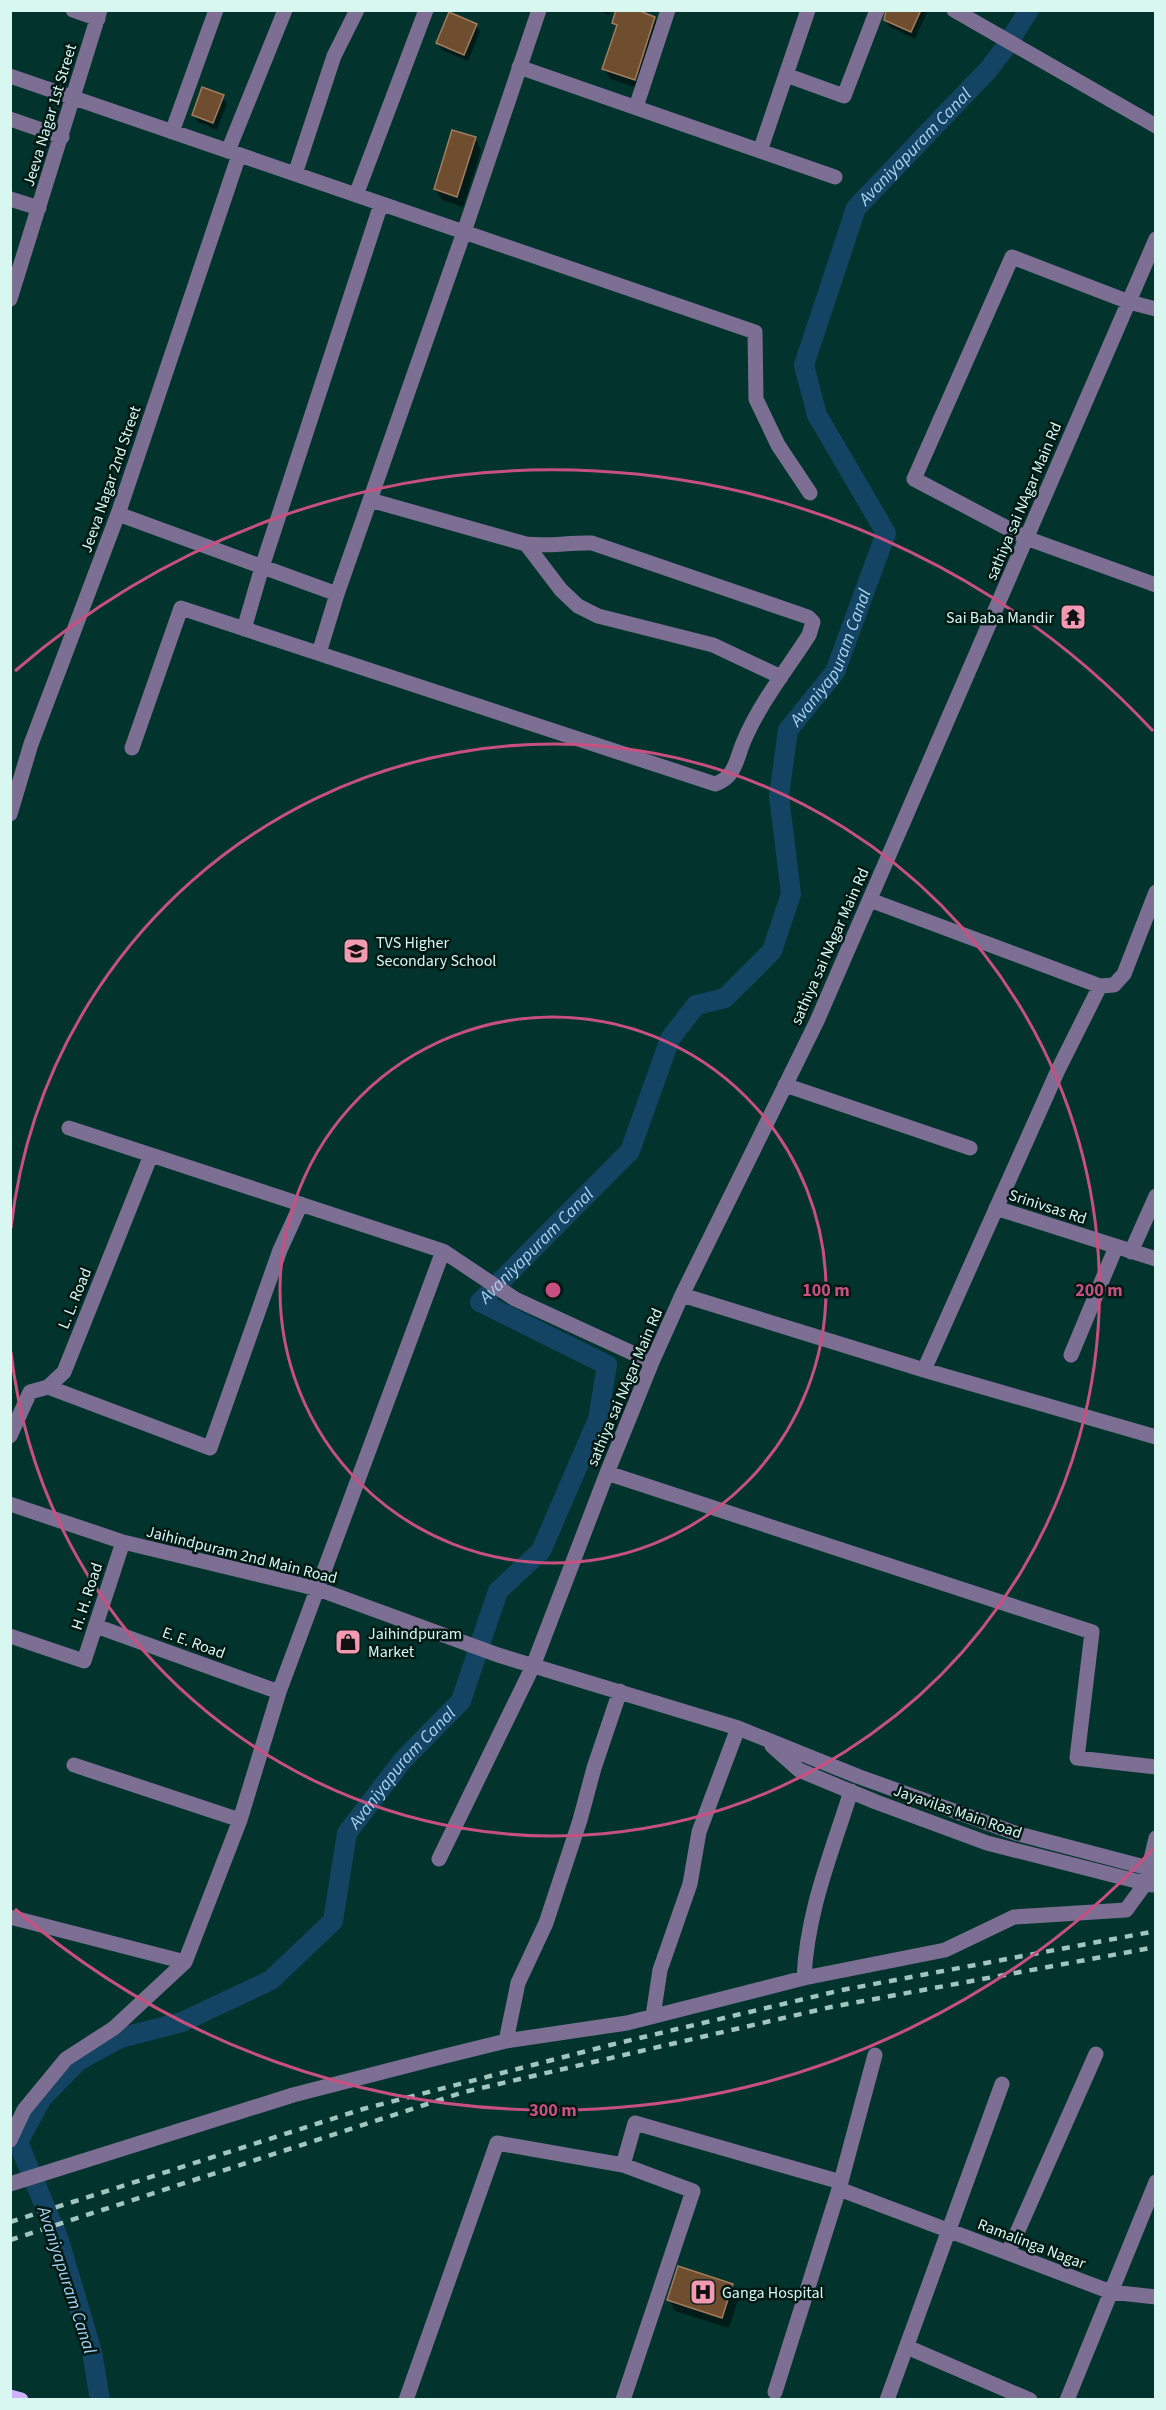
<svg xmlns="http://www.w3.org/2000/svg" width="1166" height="2410" font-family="'Source Sans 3',sans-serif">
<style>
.shadow{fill:#0007}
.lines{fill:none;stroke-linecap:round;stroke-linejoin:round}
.canal{stroke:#134464;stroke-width:20}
.building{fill:#6f4d2f;stroke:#a17c5d;stroke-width:1.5}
.minor{stroke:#7d6f93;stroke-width:15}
.major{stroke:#cfb2fc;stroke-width:15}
.rail{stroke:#a2c5bf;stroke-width:4.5;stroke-dasharray:8 8;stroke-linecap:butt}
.ring{fill:none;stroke:#c85080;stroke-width:3}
.labels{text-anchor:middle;stroke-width:5;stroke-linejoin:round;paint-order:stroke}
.street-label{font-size:16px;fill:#d9f7f1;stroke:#011915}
.poi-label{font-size:16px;fill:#d9f7f1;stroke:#011915;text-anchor:start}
.water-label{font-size:18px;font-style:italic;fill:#a9d2f1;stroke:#011915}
.centre{fill:#c85080;stroke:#011915;stroke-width:3}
.ring-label{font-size:18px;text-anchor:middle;font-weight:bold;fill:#c85080;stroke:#011915;stroke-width:5;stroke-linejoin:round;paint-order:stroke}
</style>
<rect width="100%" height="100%" fill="#02342d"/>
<!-- shadow -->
<path class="shadow" d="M597 10H611L609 15Z
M888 10H928L915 39 890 27 885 20Z
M654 18 660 28 640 89 610 79 604 69 617 30 614 23Z
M476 25 480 32 468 61 442 50 438 43Z
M222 96 227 104 217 130 198 122 194 115Z
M475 138 481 150 463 207 442 200 435 189Z
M732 2286 739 2297 729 2328 675 2311 669 2299Z"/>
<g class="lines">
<!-- canal -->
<path class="canal" id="s1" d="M100 2400 92 2352 59 2240 18 2142 42 2098 78 2061 120 2038 182 2022 271 1980 333 1921 347 1833 403 1760 461 1701 498 1591 541 1551 598 1419 607 1365 480 1302 630 1151 670 1039 696 1005 725 998 772 951 791 894 779 796 788 730 835 672 886 533 817 415 804 365 856 208 988 70 1005 48 1029 10"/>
</g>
<!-- building -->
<path class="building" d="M616 10H637L655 17 635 80 602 69 617 25 612 23Z
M886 10H921L911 32 884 20Z
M449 12 477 24 464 55 436 43Z
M202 87 224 95 213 123 192 115Z
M452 130 476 137 457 197 434 189Z
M678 2266 733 2284 722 2318 667 2300Z"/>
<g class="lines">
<!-- minor -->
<path class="minor" d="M73 10 98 19
M954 10 1156 126
M519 67 835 177
M786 75 844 96 877 10
M10 76 755 332 756 399 778 445 810 493
M636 107 668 10
M10 119 62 137
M172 132 216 10
M228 151 285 10
M760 151 808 10
M295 174 334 56 357 10
M356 195 426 10
M10 199 39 208
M10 299 100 10
M1156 309 1129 302 1012 257 914 479 1026 538 1156 585
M118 514 337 594
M526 544 561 590 578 606 598 616 713 645 781 677
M244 629 262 567 381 204
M319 653 337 594 464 232 539 10
M132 748 181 608 715 784C735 778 736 760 743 743 759 704 786 671 809 635L813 622 808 617 592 543C570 542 548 547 526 544L370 500
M10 814 31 744 118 514 239 155
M870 900 1100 986 1114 985 1124 974 1156 892
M785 1085 970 1148
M69 1128 443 1251 515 1299 652 1362
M996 1208 1156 1259
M1131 1252 1156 1196
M682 1295 924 1370 1156 1437
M1071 1355 1116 1247
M924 1370 1058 1070 1100 986
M48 1387 210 1448 280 1250 301 1204
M10 1436 30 1392 48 1387 64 1372 151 1155
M607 1473 1092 1632 1077 1758 1156 1767
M10 1504 123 1542 318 1589 498 1655 738 1728 857 1776 1015 1833 1156 1870
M96 1626 279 1692
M10 1636 84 1661 123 1542
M772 1746 799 1770 876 1802 987 1843 1152 1885
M74 1765 240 1820
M439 1859 533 1666 607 1473 652 1362 682 1295 817 1021 1156 239
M10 1917 185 1962 240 1820 279 1692 443 1251
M804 1978C807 1911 831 1855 851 1791
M653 2016 660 1970 690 1884 699 1832 738 1728
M506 2041 518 1983 546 1923 580 1820 594 1768 620 1691
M875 2055 839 2189 1111 2292 1067 2400
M10 2140 24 2110 66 2059 114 2028 185 1962
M623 2165 693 2191 623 2400
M1156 2182 1111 2292 1156 2297
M10 2184 293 2095 433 2059 506 2041 627 2023 804 1978 945 1950 1014 1917 1126 1910 1145 1884 1156 1838
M1008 2253 1096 2054
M907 2347 1030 2400
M775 2392 839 2189
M406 2400 497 2143 623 2165 635 2123 841 2182
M887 2400 1002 2084"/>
<!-- major -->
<path class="major" d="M10 2397 21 2400"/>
<!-- rail -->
<path class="rail" d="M10 2222 363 2109 610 2045 842 1990 1156 1931
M10 2240 464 2092 831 2007 1156 1947"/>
</g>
<!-- distance rings -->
<g class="ring">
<circle cx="553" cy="1290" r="273"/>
<path d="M11 1228A546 546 0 1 1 11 1352"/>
<path d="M1153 1849A820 820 0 0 1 15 1909M15 671A820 820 0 0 1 1153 731"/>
</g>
<!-- icons -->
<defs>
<g id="temple-square" transform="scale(1.35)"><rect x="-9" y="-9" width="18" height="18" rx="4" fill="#f19ab2" stroke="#011915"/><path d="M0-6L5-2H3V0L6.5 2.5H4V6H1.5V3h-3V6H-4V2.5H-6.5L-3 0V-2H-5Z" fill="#111"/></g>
<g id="school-square" transform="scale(1.35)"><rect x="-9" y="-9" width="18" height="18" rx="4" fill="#f19ab2" stroke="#011915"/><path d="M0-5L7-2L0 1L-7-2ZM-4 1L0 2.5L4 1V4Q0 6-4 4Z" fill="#111"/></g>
<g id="shop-square" transform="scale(1.35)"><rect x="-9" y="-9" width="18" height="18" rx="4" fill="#f19ab2" stroke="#011915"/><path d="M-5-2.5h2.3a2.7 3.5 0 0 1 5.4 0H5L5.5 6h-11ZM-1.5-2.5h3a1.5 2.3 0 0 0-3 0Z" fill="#111"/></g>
<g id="hospital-square" transform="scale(1.35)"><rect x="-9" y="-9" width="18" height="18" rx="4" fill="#f19ab2" stroke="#011915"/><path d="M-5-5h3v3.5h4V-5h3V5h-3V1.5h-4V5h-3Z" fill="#111"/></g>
</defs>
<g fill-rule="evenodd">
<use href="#temple-square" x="1073" y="617"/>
<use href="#school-square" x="356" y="951"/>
<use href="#shop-square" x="348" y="1642"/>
<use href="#hospital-square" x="703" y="2292"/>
</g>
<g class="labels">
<!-- street labels -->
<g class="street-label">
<text transform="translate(49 115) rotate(-73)" y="6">Jeeva Nagar 1st Street</text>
<text transform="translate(110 479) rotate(-71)" y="6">Jeeva Nagar 2nd Street</text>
<text transform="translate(1023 501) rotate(-67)" y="6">sathiya sai NAgar Main Rd</text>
<text transform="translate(829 946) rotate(-66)" y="6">sathiya sai NAgar Main Rd</text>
<text transform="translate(1048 1206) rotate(18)" y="6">Srinivsas Rd</text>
<text transform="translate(74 1298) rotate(-68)" y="6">L. L. Road</text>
<text transform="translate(624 1387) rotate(-67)" y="6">sathiya sai NAgar Main Rd</text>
<text transform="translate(242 1554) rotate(14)" y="6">Jaihindpuram 2nd Main Road</text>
<text transform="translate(86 1596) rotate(-72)" y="6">H. H. Road</text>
<text transform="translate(194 1642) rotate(20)" y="6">E. E. Road</text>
<text transform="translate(958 1811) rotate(19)" y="6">Jayavilas Main Road</text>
<text transform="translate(1032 2243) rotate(21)" y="6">Ramalinga Nagar</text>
</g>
<!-- poi labels -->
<g class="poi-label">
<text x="1054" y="623" text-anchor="end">Sai Baba Mandir</text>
<text x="376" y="948">TVS Higher<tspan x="376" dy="18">Secondary School</tspan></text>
<text x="368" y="1639">Jaihindpuram<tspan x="368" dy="18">Market</tspan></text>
<text x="722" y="2298">Ganga Hospital</text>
</g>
<!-- water labels -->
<g class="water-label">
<text dy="6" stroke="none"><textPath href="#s1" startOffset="2806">Avaniyapuram Canal</textPath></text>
<text dy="6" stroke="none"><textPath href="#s1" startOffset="2230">Avaniyapuram Canal</textPath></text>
<text dy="6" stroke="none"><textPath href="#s1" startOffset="1528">Avaniyapuram Canal</textPath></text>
<text dy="6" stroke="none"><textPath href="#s1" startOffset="844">Avaniyapuram Canal</textPath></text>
<text transform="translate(67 2280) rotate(72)" y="6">Avaniyapuram Canal</text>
</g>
</g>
<circle cx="553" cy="1290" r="9" class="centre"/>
<g class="ring-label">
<text x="826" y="1296">100 m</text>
<text x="1099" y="1296">200 m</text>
<text x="553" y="2116">300 m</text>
</g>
<!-- border -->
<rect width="1166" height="2410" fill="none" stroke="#d9f7f1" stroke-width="24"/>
</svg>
